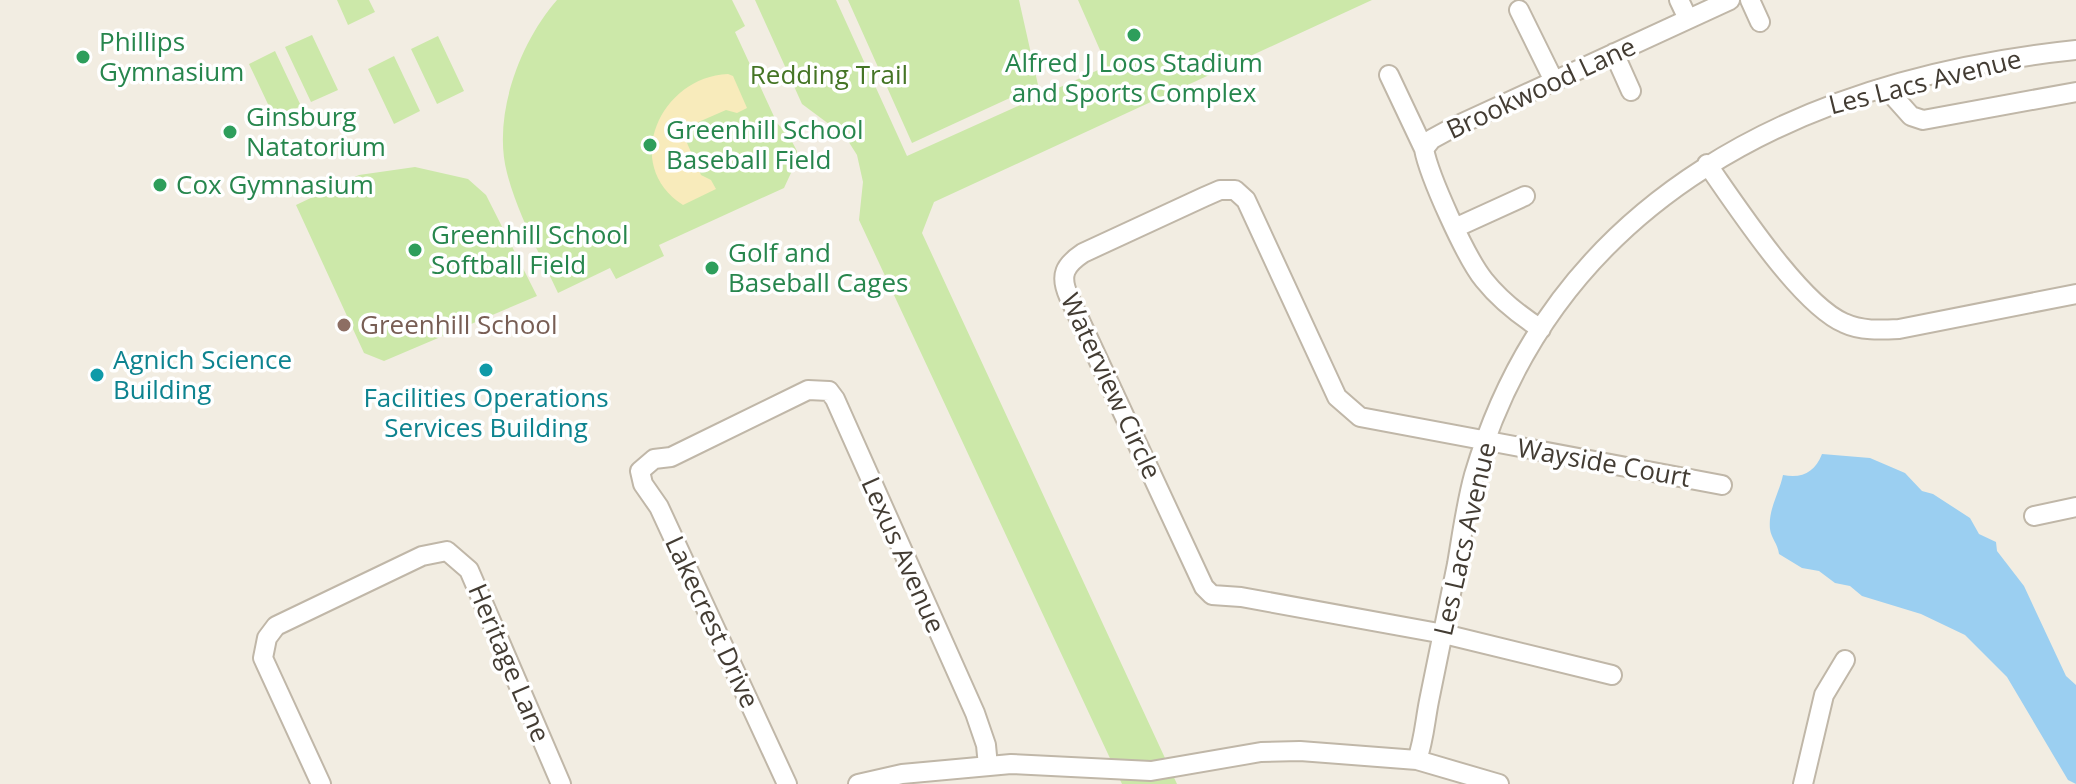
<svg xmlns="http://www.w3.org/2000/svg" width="2076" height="784" font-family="'Open Sans',sans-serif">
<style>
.green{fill:#cce8a9}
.sand{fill:#f8ebbb}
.water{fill:#9bcff1}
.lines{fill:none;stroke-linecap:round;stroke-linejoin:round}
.minor-casing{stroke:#c0b7a8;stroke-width:22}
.minor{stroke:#fff;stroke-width:18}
.leisure-dot{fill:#2e9e5b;stroke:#fff;stroke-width:3}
.education-dot{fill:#8d6e63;stroke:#fff;stroke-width:3}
.culture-dot{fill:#0f9aa8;stroke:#fff;stroke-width:3}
.labels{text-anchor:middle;stroke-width:7;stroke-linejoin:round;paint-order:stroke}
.leisure-label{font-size:26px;fill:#27864d;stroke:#fff;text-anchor:start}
.park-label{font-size:26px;fill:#457525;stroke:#fff}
.street-label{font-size:26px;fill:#433c33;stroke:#fff}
.education-label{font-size:26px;fill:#785e54;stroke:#fff;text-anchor:start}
.culture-label{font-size:26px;fill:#0d838f;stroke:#fff;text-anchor:start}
</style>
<rect width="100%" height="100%" fill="#f2ede2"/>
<!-- green -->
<path class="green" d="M337 0H369L375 12 348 25Z
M557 0H732L745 26 735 32 777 123 789 136 797 151 796 162 784 188 659 245 664 256 616 279 610 268 558 293C540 254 518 215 507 173 492 116 520 42 557 0Z
M755 0H836L907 156 1107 66 1078 0H1372L934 202 922 233 1177 784H1122L859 220 863 182 857 155 845 136 802 104Z
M848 0H1019L1038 85 912 143Z
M312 35 338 90 311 102 285 47Z
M438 36 464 91 437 104 411 49Z
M275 51 301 106 275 119 249 64Z
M394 56 420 111 394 124 368 69Z
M415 167 468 179 486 195 537 296 384 361 364 353 296 205 359 175Z"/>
<!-- sand -->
<path class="sand" d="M728 74 733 76 747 108 737 113 726 110 687 127 684 136 701 175 711 180 716 189 683 205C621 165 660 77 728 74Z"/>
<!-- water -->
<path class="water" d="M1822 454 1870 458 1905 473 1922 491 1933 494 1970 518 1979 534 1996 542 1997 551 2024 586 2066 676 2076 685V784L2068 780 2007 677 1965 635 1921 614 1862 596 1850 586 1835 583 1819 571 1802 568 1779 554C1778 544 1771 538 1770 529 1768 509 1779 494 1783 475 1802 479 1815 472 1822 454Z"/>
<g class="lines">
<!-- minor casing -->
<g class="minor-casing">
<path id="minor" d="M1679 0 1688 19
M1750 0 1760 22
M1519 10 1554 81
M1614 53 1631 91
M1389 75 1424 149
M1886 88 1911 116 1923 120 2076 92
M1707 164C1736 205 1800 304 1844 323 1861 331 1880 330 1899 329L2076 294
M1457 227 1525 196
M1541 329C1519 315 1500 300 1484 280 1466 258 1429 176 1424 149L1432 139 1454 127 1730 0
M2034 516 2076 507
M1612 675 1444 634 1241 597 1212 595 1204 587 1069 297C1059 275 1065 265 1083 253L1204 197 1220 190H1235L1246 200 1337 397 1360 417 1722 485
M1417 760C1424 740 1425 721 1429 701 1438 655 1448 610 1457 564 1462 535 1466 504 1474 475 1556 196 1805 78 2076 50
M321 784 263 658 267 638 276 626 422 556 447 551 469 570 561 784
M787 784 659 507 643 484 640 471 654 459 671 457 808 390 829 391 835 399 975 713 986 745 988 766
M858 784 902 774 1011 764 1151 771 1261 752 1300 751 1417 760 1499 784
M1803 784 1824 695 1845 660"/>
</g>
<!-- minor -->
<use href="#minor" class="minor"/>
</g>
<!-- markers -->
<g class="leisure-dot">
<circle cx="1134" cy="35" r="8"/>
<circle cx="83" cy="57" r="8"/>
<circle cx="230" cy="132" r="8"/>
<circle cx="650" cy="145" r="8"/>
<circle cx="160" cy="185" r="8"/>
<circle cx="415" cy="250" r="8"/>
<circle cx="712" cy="268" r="8"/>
</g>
<circle class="education-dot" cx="344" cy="325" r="8"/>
<g class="culture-dot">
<circle cx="486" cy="370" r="8"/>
<circle cx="97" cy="375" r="8"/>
</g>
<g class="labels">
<!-- leisure labels -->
<g class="leisure-label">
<text x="99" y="51">Phillips<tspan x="99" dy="30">Gymnasium</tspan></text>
<text x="1134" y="72" text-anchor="middle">Alfred J Loos Stadium<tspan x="1134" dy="30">and Sports Complex</tspan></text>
<text x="246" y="126">Ginsburg<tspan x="246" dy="30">Natatorium</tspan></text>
<text x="666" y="139">Greenhill School<tspan x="666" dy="30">Baseball Field</tspan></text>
<text x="176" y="194">Cox Gymnasium</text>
<text x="431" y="244">Greenhill School<tspan x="431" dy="30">Softball Field</tspan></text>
<text x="728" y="262">Golf and<tspan x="728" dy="30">Baseball Cages</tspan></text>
</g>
<!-- park labels -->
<g class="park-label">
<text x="829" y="84">Redding Trail</text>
</g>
<!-- street labels -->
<g class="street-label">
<text transform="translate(1925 82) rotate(-14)" y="9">Les Lacs Avenue</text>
<text transform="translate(1541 88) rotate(-25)" y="9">Brookwood Lane</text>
<text transform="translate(1111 386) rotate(65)" y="9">Waterview Circle</text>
<text transform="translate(1604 463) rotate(10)" y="9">Wayside Court</text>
<text transform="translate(1465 539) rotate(-77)" y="9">Les Lacs Avenue</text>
<text transform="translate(903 555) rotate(66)" y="9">Lexus Avenue</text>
<text transform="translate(712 622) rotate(65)" y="9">Lakecrest Drive</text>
<text transform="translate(509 663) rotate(67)" y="9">Heritage Lane</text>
</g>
<!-- education labels -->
<g class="education-label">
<text x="360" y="334">Greenhill School</text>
</g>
<!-- culture labels -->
<g class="culture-label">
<text x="113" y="369">Agnich Science<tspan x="113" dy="30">Building</tspan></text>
<text x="486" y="407" text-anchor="middle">Facilities Operations<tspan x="486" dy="30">Services Building</tspan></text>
</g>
</g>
</svg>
